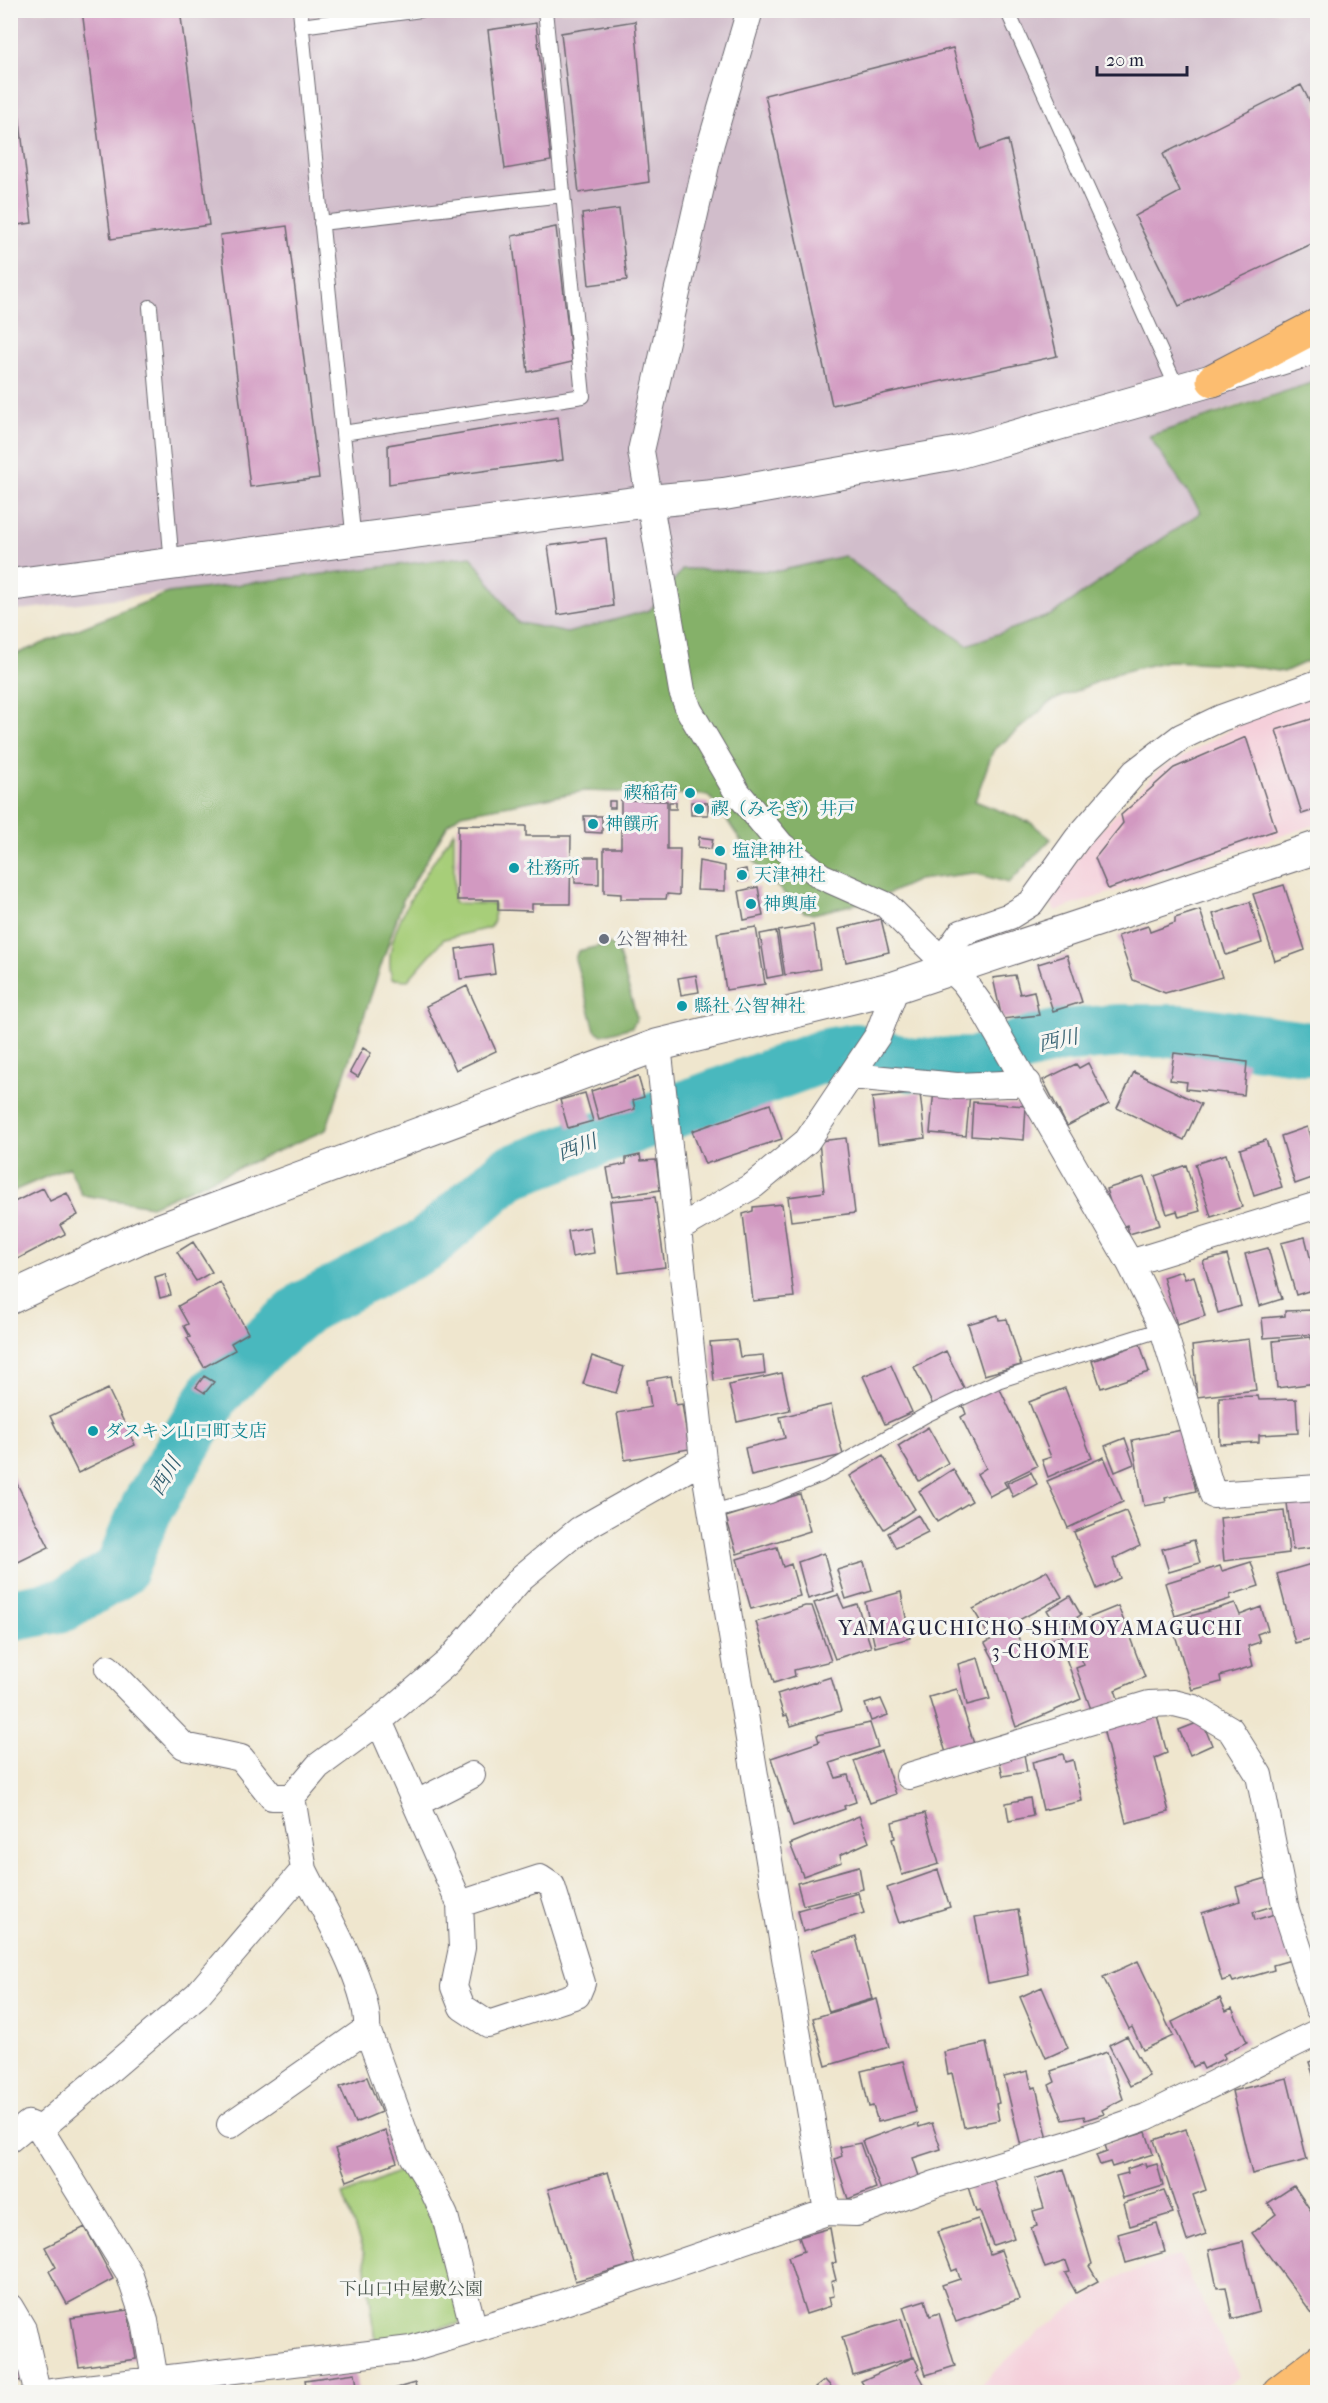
<svg xmlns="http://www.w3.org/2000/svg" width="1328" height="2403" font-family="'IM FELL French Canon','Noto Serif JP',serif">
<style>
.built{fill:#f5cfda}
.industrial{fill:#d1bdcb}
.green{fill:#a7ce79;stroke:#64785a;stroke-width:1.5}
.forest{fill:#85b169;stroke:#546a52;stroke-width:1.5}
.lines{fill:none;stroke-linecap:round;stroke-linejoin:round}
.river{stroke:#48b8be;stroke-width:54}
.building{fill:#d299c1}
.service-casing{stroke:#6a676e;stroke-width:16}
.minor-casing{stroke:#6a676e;stroke-width:28}
.tertiary-casing{stroke:#6a676e;stroke-width:34}
.primary-casing{stroke:#6a676e;stroke-width:35}
.trunk-casing{stroke:#6a676e;stroke-width:35}
.service{stroke:#fff;stroke-width:14}
.minor{stroke:#fff;stroke-width:26}
.tertiary{stroke:#fff;stroke-width:32}
.primary{stroke:#fcbd6f;stroke-width:33}
.trunk{stroke:#fcbd6f;stroke-width:33}
.culture-dot{fill:#0f9aa8;stroke:#f6f6f2;stroke-width:2}
.worship-dot{fill:#6b7280;stroke:#f6f6f2;stroke-width:2}
.labels{text-anchor:middle;stroke-width:6;stroke-linejoin:round;paint-order:stroke}
.culture-label{font-size:18px;fill:#0d838f;stroke:#f6f6f2;text-anchor:start}
.worship-label{font-size:18px;fill:#5b616d;stroke:#f6f6f2;text-anchor:start}
.park-label{font-size:18px;fill:#4a564e;stroke:#f6f6f2}
.water-label{font-size:20px;font-style:italic;fill:#315e6f;stroke:#f6f6f2}
.neighbourhood-label{font-size:20px;letter-spacing:1.5px;fill:#22223b;stroke:#f6f6f2}
</style>
<rect width="100%" height="100%" fill="#f6f6f2"/>
<filter id="ink" filterUnits="userSpaceOnUse"><feTurbulence type="fractalNoise" baseFrequency=".0167" numOctaves="2"/><feDisplacementMap in="SourceGraphic" scale="12" xChannelSelector="R" yChannelSelector="G"/><feConvolveMatrix kernelMatrix="1 2 1 2 8 2 1 2 1" color-interpolation-filters="sRGB"/></filter>
<filter id="wash" filterUnits="userSpaceOnUse"><feTurbulence type="fractalNoise" baseFrequency=".008" numOctaves="4" result="noise"/><feDisplacementMap in="SourceGraphic" scale="24" xChannelSelector="R" yChannelSelector="G"/><feGaussianBlur stdDeviation="1.35" result="paint"/><feColorMatrix in="noise" values="0 0 0 0 0 0 0 0 0 0 0 0 0 0 0 0 0 1.4 0 .05"/><feComposite in="paint" operator="in"/></filter>
<g filter="url(#wash)">
<rect width="100%" height="100%" fill="#efe6ce"/>
<!-- built -->
<path class="built" d="M1317 692V824L1055 911 1049 898 1091 840 1160 769 1246 721Z
M1179 2255 1240 2376 1219 2392H973L1015 2352 1071 2308 1117 2278Z"/>
<!-- industrial -->
<path class="industrial" d="M10 11H1317V381L1226 409 1149 437 1201 512 1051 615 967 645 844 556 779 571 684 569 650 610 567 633 517 622 471 556 11 611Z"/>
<!-- green -->
<path class="green" d="M454 831V903L494 904V921L489 928 444 939 408 980 392 979C378 933 431 867 454 831Z
M404 2169 437 2221 462 2318 458 2324 376 2341 364 2254 343 2195Z"/>
<!-- forest -->
<path class="forest" d="M1317 381V657L1284 672 1237 664 1167 661 1118 673 1052 701 993 751 975 801 1031 823 1051 839 1009 883 974 873 918 880 877 899 813 914 804 912 762 872 716 804 707 795 585 791 461 814 448 824 403 900 326 1130 151 1206 82 1195 69 1167 11 1192V656L168 593 471 556 517 622 567 633 650 610 683 569 779 571 844 556 967 645 1051 615 1201 512 1149 436Z
M608 944 617 947 637 1018 632 1027 602 1035 595 1030 575 959 578 951Z"/>
<g class="lines">
<!-- river -->
<path class="river" d="M10 1615 64 1605 120 1571 148 1505 215 1393 259 1348 306 1307 427 1244 508 1173 826 1055 855 1050 912 1065 975 1064 1024 1045 1059 1036 1120 1031H1182L1318 1050"/>
</g>
<g id="blocks">
<!-- building -->
<path class="building" d="M82 10H180L209 225 111 239Z
M635 21 649 182 579 193 561 33Z
M536 23 551 161 505 169 488 30Z
M10 38 32 223 10 226Z
M953 48 980 150 1008 140 1057 356 832 405 765 95Z
M1301 85 1318 117V241L1179 306 1135 216 1180 192 1163 154Z
M619 209 627 280 589 285 582 214Z
M287 226 319 478 250 487 220 235Z
M556 227 572 362 528 372 512 236Z
M558 417 563 460 389 484 388 445Z
M606 538 613 606 558 615 548 546Z
M1318 717V809L1302 814 1276 730Z
M1246 737 1276 830 1108 889 1095 858 1123 823 1121 815 1174 768Z
M621 800 667 801V849H680L679 895 667 894 666 899H621V894L604 893V848H621Z
M609 801H615V808H609Z
M669 802H676V809H669Z
M691 802 708 803V815H691Z
M584 816H602V833L585 832Z
M458 825 526 826V836H571L570 904H532V911L498 910V900H457Z
M699 837 713 839 711 849 698 847Z
M575 857H599V884L575 883Z
M699 861 725 866V891L697 890Z
M746 869 748 879 739 881 737 871Z
M1284 885 1305 950 1275 961 1253 894Z
M758 887 763 916 744 920 739 891Z
M1250 902 1262 943 1226 955 1213 914Z
M1200 910 1222 977 1165 993 1133 980 1118 936 1148 926 1150 932 1175 923V918Z
M881 919 889 952 846 962 839 929Z
M813 925 820 969 785 975 778 931Z
M756 927 765 984 726 990 717 933Z
M776 931 783 975 767 978 760 934Z
M491 944 495 974 460 979 456 949Z
M1067 955 1082 1002 1053 1011 1038 964Z
M696 975 699 992 681 995 678 978Z
M1015 975 1020 994 1034 991 1039 1015 1002 1019 993 978Z
M467 986 496 1051 456 1070 426 1006Z
M363 1048 371 1053 358 1077 350 1072Z
M1174 1053 1247 1062 1244 1095 1186 1089 1187 1082 1170 1080Z
M1088 1063 1109 1104 1067 1126 1043 1080 1076 1064 1079 1068Z
M1134 1072 1201 1104 1184 1140 1117 1108Z
M638 1076 644 1097 633 1100 635 1109 599 1120 591 1091Z
M934 1089 970 1093 966 1136 930 1133Z
M585 1093 593 1121 568 1128 560 1100Z
M920 1093 925 1138 878 1144 872 1098Z
M973 1102 1026 1106 1024 1140 971 1136Z
M770 1104 782 1139 705 1164 692 1131Z
M1307 1127 1318 1161V1176L1295 1184 1281 1136Z
M846 1138 855 1213 791 1221 788 1197 824 1192 819 1141Z
M1266 1140 1282 1187 1254 1196 1240 1149Z
M1226 1154 1242 1207 1211 1217 1195 1164Z
M640 1155 641 1161 656 1160 660 1190 612 1197 607 1168 626 1164V1158Z
M1186 1165 1200 1211 1179 1217 1177 1211 1167 1214 1155 1176Z
M1144 1177 1160 1225 1129 1234 1127 1225 1118 1228 1106 1189Z
M43 1188 50 1201 67 1193 78 1215 60 1225 65 1234 10 1263V1204Z
M655 1197 665 1267 619 1273 610 1201Z
M782 1204 794 1297 753 1301 743 1214 753 1211V1207Z
M590 1227 594 1253 572 1257 568 1231Z
M1305 1237 1318 1288 1296 1295 1281 1243Z
M193 1242 212 1272 196 1281 177 1252Z
M1268 1248 1282 1299 1259 1306 1245 1254Z
M1227 1255 1241 1306 1218 1313 1203 1261Z
M1182 1271 1185 1279 1194 1276 1205 1316 1177 1325 1163 1277Z
M165 1274 171 1295 160 1298 155 1277Z
M220 1282 248 1333 231 1343 235 1350 204 1367 187 1338 190 1337 184 1326 188 1324 178 1306Z
M1313 1310 1316 1334 1264 1338 1262 1318 1285 1316V1311Z
M998 1315 999 1320 1007 1319 1021 1365 984 1375 968 1324Z
M1311 1337 1316 1383 1277 1388 1273 1341Z
M1249 1339 1256 1390 1197 1397 1192 1346Z
M737 1340 740 1357 763 1355 765 1374 714 1381 710 1342Z
M1140 1344 1149 1372 1101 1388 1092 1361Z
M946 1351 965 1390 933 1405 914 1367Z
M592 1356 624 1367 616 1393 583 1384Z
M891 1365 912 1412 885 1424 863 1376Z
M782 1373 790 1410 737 1422 729 1385Z
M204 1376 214 1382 205 1393 196 1387Z
M671 1376 676 1405 682 1404 689 1449 625 1460 617 1413 651 1407 647 1380Z
M998 1385 1037 1466 1004 1482 1007 1487 990 1496 977 1474 986 1468 961 1417 966 1414 962 1403Z
M1065 1388 1092 1458 1048 1477 1042 1460 1051 1457 1029 1402Z
M108 1389 135 1445 78 1473 50 1416Z
M1258 1396 1259 1400 1296 1399 1298 1433 1259 1435V1442L1220 1444 1219 1397Z
M831 1405 843 1455 751 1476 745 1448 785 1438 780 1417Z
M1312 1407H1318V1436L1310 1435Z
M928 1427 948 1463 919 1481 898 1446Z
M1182 1430 1196 1491 1165 1498 1166 1502 1144 1506 1132 1440Z
M1125 1438 1134 1464 1115 1472 1105 1446Z
M883 1456 915 1509 884 1529 850 1476Z
M1104 1457 1123 1502 1068 1528 1047 1481Z
M953 1469 972 1501 937 1522 919 1491Z
M10 1470 49 1547 10 1566Z
M1031 1472 1037 1484 1013 1497 1007 1483Z
M800 1494 810 1531 737 1554 726 1517Z
M1315 1500 1318 1547 1293 1550 1287 1503Z
M1126 1511 1140 1546 1113 1559 1120 1578 1097 1589 1074 1532Z
M1284 1511 1289 1553 1224 1561 1220 1518Z
M918 1515 928 1532 896 1548 888 1533Z
M1194 1540 1200 1563 1169 1572 1162 1549Z
M777 1547 783 1567 791 1564 800 1596 751 1609 737 1559Z
M824 1553 834 1591 808 1599 798 1562Z
M864 1562 872 1591 846 1599 837 1570Z
M1251 1562 1259 1586 1230 1595V1599L1175 1616 1165 1583 1220 1566 1222 1571Z
M1318 1562V1637L1295 1643 1277 1574Z
M1047 1571 1062 1597 989 1636 973 1609Z
M901 1592 910 1638 875 1647 865 1602Z
M838 1595 844 1608 857 1604 871 1647 835 1659 814 1603Z
M1070 1596 1081 1615 1058 1629 1047 1610Z
M1235 1603 1240 1615 1261 1607 1268 1630 1257 1634 1260 1642 1248 1646 1253 1666 1220 1676 1221 1682 1192 1690 1171 1622Z
M805 1606H812L831 1661 794 1670 795 1676 774 1683 756 1622Z
M1118 1606 1145 1677 1115 1690 1119 1701 1092 1712 1076 1668 1084 1665 1079 1654 1070 1658 1059 1630Z
M1012 1627 1025 1649 1058 1637 1081 1699 1016 1727 994 1660 985 1643Z
M978 1658 990 1699 967 1705 958 1664Z
M831 1677 841 1711 791 1726 787 1715 784 1716 777 1694Z
M957 1689 974 1744 946 1753 929 1697Z
M881 1699 888 1715 871 1721 865 1704Z
M1155 1708 1167 1753 1155 1758 1169 1812 1126 1823 1102 1724Z
M1202 1721 1212 1745 1190 1755 1179 1730Z
M870 1723 878 1747 830 1763 836 1778 848 1775 856 1802 844 1806 845 1809 793 1827 771 1758 819 1742 817 1735Z
M881 1751 896 1794 870 1803 854 1761Z
M1024 1754 1027 1772 1003 1776 999 1758Z
M1063 1754 1065 1762 1073 1760 1082 1801 1043 1810 1032 1762Z
M1030 1798 1033 1816 1009 1821 1006 1803Z
M925 1813 939 1864 902 1875 892 1839 895 1838 892 1822Z
M859 1816 869 1842 840 1855 842 1862 803 1876 790 1844Z
M859 1866 863 1889 803 1905 797 1883Z
M938 1870 950 1907 899 1923 887 1888Z
M1267 1878 1276 1905 1253 1912 1255 1920 1278 1913 1291 1960 1273 1965 1274 1970 1233 1982 1231 1978 1222 1981 1202 1913 1240 1901 1236 1887Z
M858 1893 864 1913 803 1932 798 1910Z
M1018 1910 1029 1975 988 1983 975 1917Z
M856 1937 872 1999 829 2012 811 1951Z
M1138 1961 1173 2036 1143 2050 1132 2027 1129 2029 1103 1977Z
M1042 1987 1068 2048 1046 2058 1020 1997Z
M1220 1998 1226 2011 1232 2008 1247 2042 1223 2054 1225 2058 1204 2069 1201 2063 1193 2067 1172 2022Z
M877 1999 889 2047 826 2066 813 2018Z
M1127 2036 1149 2076 1130 2086 1109 2045Z
M986 2043 999 2103 996 2104 999 2120 964 2127 952 2073 948 2074 944 2052Z
M1107 2052 1123 2099 1102 2110 1104 2114 1085 2120 1084 2116 1063 2120 1049 2085 1055 2082 1051 2071Z
M1318 2059V2087H1317L1309 2062Z
M903 2061 916 2112 878 2122 873 2106 869 2107 861 2071Z
M1028 2071 1032 2088 1036 2087 1048 2140 1021 2146 1004 2077Z
M367 2077 381 2112 355 2123 340 2087Z
M1287 2078 1307 2160 1252 2174 1232 2091Z
M932 2123 941 2149 913 2158 920 2179 882 2193 862 2141 900 2127 902 2129 918 2124 919 2127Z
M1186 2129 1206 2190 1193 2195 1206 2234 1187 2241 1154 2140Z
M385 2130 397 2162 347 2181 335 2149Z
M1146 2132 1153 2154 1112 2167 1110 2162 1100 2165 1096 2155 1107 2151 1105 2145Z
M860 2143 876 2188 848 2199 835 2159 842 2156 840 2147Z
M1145 2163 1146 2167 1157 2164 1163 2186 1123 2198 1116 2176 1128 2173 1127 2169Z
M1064 2169 1092 2264 1089 2266 1098 2281 1076 2293 1065 2273 1070 2272 1066 2261 1045 2268 1031 2228 1037 2226 1033 2211 1044 2208 1035 2179Z
M608 2172 635 2264 575 2281 548 2189Z
M994 2179 1014 2238 993 2245 980 2211 976 2212 968 2187Z
M1294 2186 1318 2221V2315L1315 2317 1252 2233 1276 2214 1268 2203Z
M1164 2191 1173 2213 1130 2226 1124 2203Z
M978 2219 990 2254 1001 2250 1019 2299 956 2322 942 2285 960 2279 957 2269 952 2271 937 2232Z
M1157 2223 1165 2252 1126 2263 1118 2234Z
M85 2227 113 2279 67 2304 49 2271 56 2267 45 2247Z
M830 2228 836 2262 832 2264 836 2280 831 2282 834 2296 829 2297 831 2306 806 2314 788 2257 804 2251 799 2237Z
M1243 2242 1259 2311 1232 2319 1226 2287 1217 2288 1209 2250Z
M925 2300 930 2316 939 2313 955 2366 926 2375 903 2307Z
M128 2310 136 2359 79 2367 71 2318Z
M901 2319 913 2357 853 2375 842 2337Z
M18 2342 24 2380 10 2382V2343Z
M914 2357 920 2369 917 2371 928 2391 927 2392H868L861 2381Z
M355 2373 358 2392H307L305 2380Z
M825 2380 836 2392H810Z
M415 2383 417 2392H383Z
M230 2386 232 2392H202V2391Z"/>
</g>
</g>
<g filter="url(#ink)">
<use href="#blocks" fill-opacity="0" stroke="#6a676e" stroke-width="1.5"/>
<g class="lines">
<!-- service casing -->
<g class="service-casing">
<path id="service" d="M300 10 354 542
M1007 10 1178 390
M301 26 421 10
M321 223 563 195
M150 307 172 565
M343 433 583 396 545 10
M712 1512 770 1496 821 1475 926 1415 1000 1380 1163 1329"/>
</g>
<!-- minor casing -->
<g class="minor-casing">
<path id="minor" d="M750 10 711 143 641 451 682 691 689 710 737 792 781 845 821 876 886 905 964 982 982 1007 1130 1263 1163 1329 1213 1495 1318 1488
M949 968 951 947 961 933 1010 916 1031 903 1077 839 1135 772 1181 737 1221 718 1318 683
M658 1045 703 1460 827 2212
M852 1076 957 1086 1028 1083
M678 1229 754 1185 807 1141 878 1035 896 987
M1130 1263 1318 1205
M108 1668 184 1746 241 1758 272 1797H292
M379 1721 460 1904 462 1948 454 1987 462 2007 488 2024 577 1995 582 1983 552 1886 540 1878 460 1904
M909 1776 1149 1704 1174 1703 1194 1708 1230 1729 1259 1775 1286 1910 1318 2008
M417 1803 472 1775
M304 1870C324 1911 370 1986 367 2029L413 2156 429 2182 445 2216 474 2330
M230 2125 367 2029
M40 2129 129 2273 145 2321 155 2380
M10 2139 28 2124 40 2129 197 1995 304 1870 292 1797 318 1766 379 1721 448 1662 522 1577 579 1530 703 1460
M10 2307 23 2329 37 2392
M52 2392 411 2349 553 2306 827 2212 856 2213 935 2184 1069 2144 1146 2117 1318 2032"/>
</g>
<!-- tertiary casing -->
<g class="tertiary-casing">
<path id="tertiary" d="M10 585 650 501 724 494 956 453 1213 380 1318 347
M10 1298 143 1236 658 1045 896 987 1318 847"/>
</g>
<!-- primary casing -->
<g class="primary-casing">
<path id="primary" d="M1213 380 1318 325"/>
</g>
<!-- trunk casing -->
<g class="trunk-casing">
<path id="trunk" d="M1279 2392 1318 2362"/>
</g>
<!-- service -->
<use href="#service" class="service"/>
<!-- minor -->
<use href="#minor" class="minor"/>
<!-- tertiary -->
<use href="#tertiary" class="tertiary"/>
<!-- primary -->
<use href="#primary" class="primary"/>
<!-- trunk -->
<use href="#trunk" class="trunk"/>
</g>
</g>
<!-- markers -->
<g class="culture-dot">
<circle cx="690" cy="793" r="6"/>
<circle cx="699" cy="809" r="6"/>
<circle cx="593" cy="824" r="6"/>
<circle cx="720" cy="851" r="6"/>
<circle cx="514" cy="868" r="6"/>
<circle cx="742" cy="875" r="6"/>
<circle cx="751" cy="904" r="6"/>
<circle cx="682" cy="1006" r="6"/>
<circle cx="93" cy="1431" r="6"/>
</g>
<circle class="worship-dot" cx="604" cy="939" r="6"/>
<g class="labels">
<!-- culture labels -->
<g class="culture-label">
<text x="678" y="799" text-anchor="end">禊稲荷</text>
<text x="711" y="815">禊（みそぎ）井戸</text>
<text x="605" y="830">神饌所</text>
<text x="732" y="857">塩津神社</text>
<text x="526" y="874">社務所</text>
<text x="754" y="881">天津神社</text>
<text x="763" y="910">神輿庫</text>
<text x="694" y="1012">縣社 公智神社</text>
<text x="105" y="1437">ダスキン山口町支店</text>
</g>
<!-- worship labels -->
<g class="worship-label">
<text x="616" y="945">公智神社</text>
</g>
<!-- park labels -->
<g class="park-label">
<text x="411" y="2295">下山口中屋敷公園</text>
</g>
<!-- water labels -->
<g class="water-label">
<text transform="translate(1058 1040) rotate(-12)" y="7">西川</text>
<text transform="translate(577 1147) rotate(-20)" y="7">西川</text>
<text transform="translate(165 1476) rotate(-59)" y="7">西川</text>
</g>
<!-- neighbourhood labels -->
<g class="neighbourhood-label">
<text x="1041" y="1635">YAMAGUCHICHO-SHIMOYAMAGUCHI<tspan x="1041" dy="23">3-CHOME</tspan></text>
</g>
</g>
<!-- margin -->
<rect width="1328" height="2403" fill="none" stroke="#f6f6f2" stroke-width="36"/>
<!-- scale -->
<path d="M1097 66v9h90v-9" fill="none" stroke="#22223b" stroke-width="3"/>
<text x="1106" y="66" font-size="18" fill="#22223b" stroke="#f6f6f2" stroke-width="4.5" paint-order="stroke">20 m</text>
</svg>
